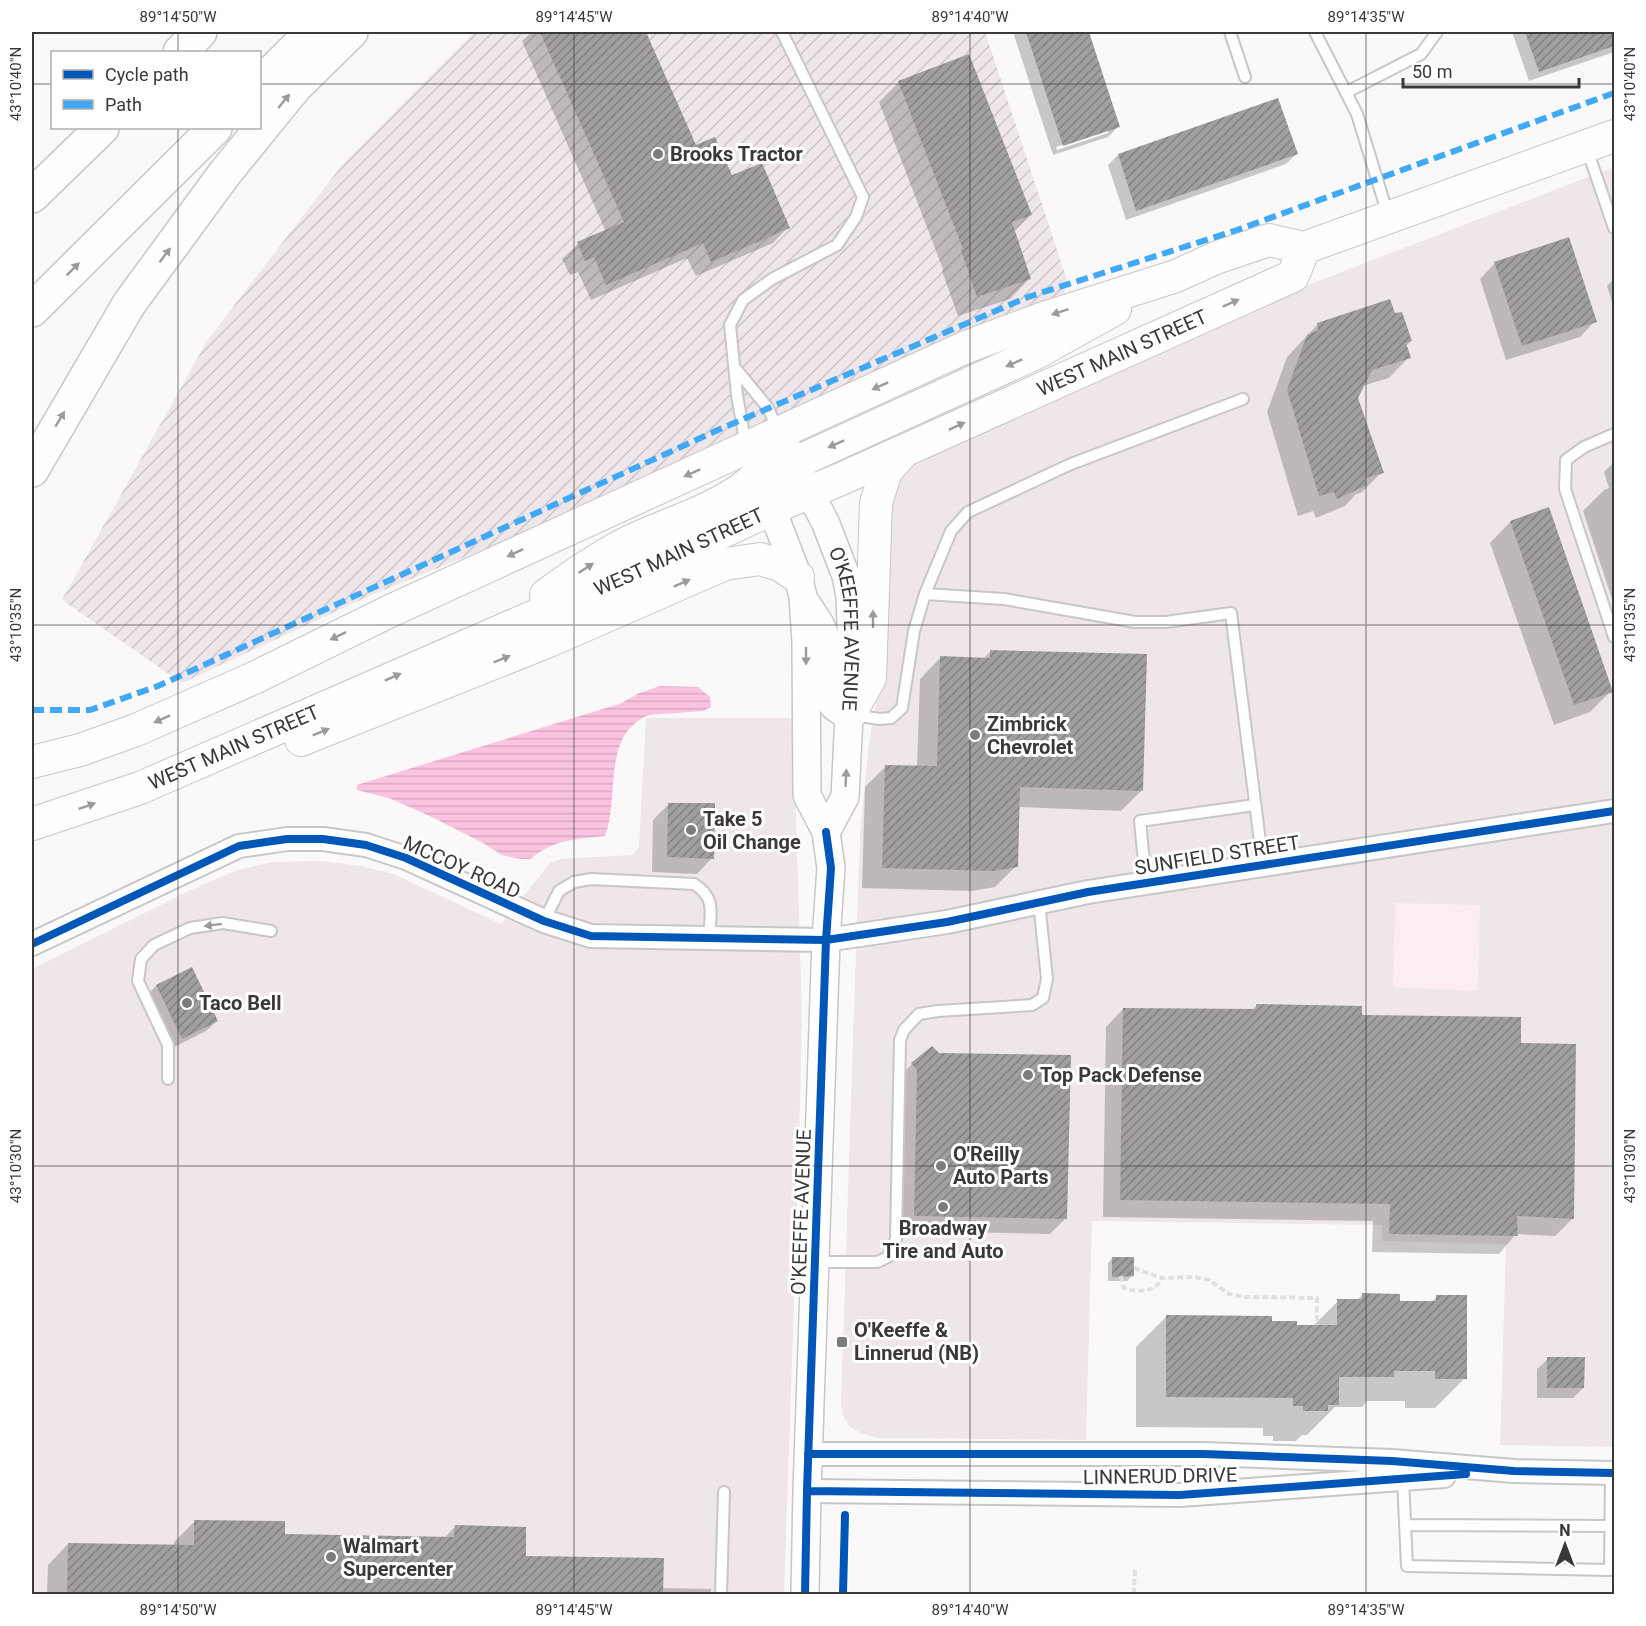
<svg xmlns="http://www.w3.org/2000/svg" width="1646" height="1626" font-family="Roboto,sans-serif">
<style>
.built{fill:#eee6ea}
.industrial{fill:url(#industrial-furrows)}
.garden{fill:#fcecf4}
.water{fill:url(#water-rules)}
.shadow{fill:#0003;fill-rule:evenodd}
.building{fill:url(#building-hatch)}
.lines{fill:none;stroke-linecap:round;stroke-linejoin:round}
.service-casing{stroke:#c8c6c6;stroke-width:14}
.minor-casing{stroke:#c8c6c6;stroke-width:26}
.tertiary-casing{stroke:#c8c6c6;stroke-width:30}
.secondary-casing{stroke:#c8c6c6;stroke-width:34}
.motorway-casing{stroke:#c8c6c6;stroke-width:36}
.path{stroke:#e1dfe0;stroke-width:4;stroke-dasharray:6 3;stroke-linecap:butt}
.service{stroke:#fefefe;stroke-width:10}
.minor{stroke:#fefefe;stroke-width:22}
.tertiary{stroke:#fefefe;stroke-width:27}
.secondary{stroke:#fefefe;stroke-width:32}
.motorway{stroke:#fefefe;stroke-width:33}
.quiet{stroke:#3fa9f5;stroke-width:6;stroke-dasharray:12 6;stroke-linecap:butt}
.cycleway-casing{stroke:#fff;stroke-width:11}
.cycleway{stroke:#0057b8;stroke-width:8}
.oneway{fill:#9c9b9c}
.ticks{fill:none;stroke:#3a3839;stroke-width:1.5;stroke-opacity:0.45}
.poi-dot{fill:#7e7b7c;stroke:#fff;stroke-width:2}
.labels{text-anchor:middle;stroke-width:6;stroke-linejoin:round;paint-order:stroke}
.poi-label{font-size:20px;font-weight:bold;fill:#3a3839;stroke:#fff;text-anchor:start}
.street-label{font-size:20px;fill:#3a3839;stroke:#fff}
.neatline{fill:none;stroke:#3a3839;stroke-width:2}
.ticks-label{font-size:15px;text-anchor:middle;fill:#3a3839}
</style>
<defs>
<pattern id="industrial-furrows" width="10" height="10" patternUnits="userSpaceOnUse" patternTransform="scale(1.5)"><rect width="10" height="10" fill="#eee6ea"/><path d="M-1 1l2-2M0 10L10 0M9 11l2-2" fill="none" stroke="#cdc6c9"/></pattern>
<pattern id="water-rules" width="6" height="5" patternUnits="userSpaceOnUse" patternTransform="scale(1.5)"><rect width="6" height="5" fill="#fac3df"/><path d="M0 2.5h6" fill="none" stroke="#d7a8c0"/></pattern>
<pattern id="building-hatch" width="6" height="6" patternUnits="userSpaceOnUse" patternTransform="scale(1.5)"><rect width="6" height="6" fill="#a09e9f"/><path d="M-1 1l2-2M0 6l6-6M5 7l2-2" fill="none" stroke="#838283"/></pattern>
</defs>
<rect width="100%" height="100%" fill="#fbf8f9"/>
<!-- built -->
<path class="built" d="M1614 167V1447L1500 1445 1506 1244 1382 1241V1225L1092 1221 1086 1440 877 1438 860 1433 849 1426 843 1415 841 1404 854 1007 860 835 868 751 880 678 892 487 914 462 1295 290Z
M646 718H793L802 1016 798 1186 784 1594H32V969L191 890 237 870 274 862 321 861 360 866 393 874 501 924 550 863 560 859 633 855 639 847Z"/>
<!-- industrial -->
<path class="industrial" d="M474 32H985L1068 283 1063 296 511 538 367 597 182 683 62 600 207 341 342 165Z"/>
<!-- garden -->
<path class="garden" d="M1395 903 1480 905 1478 991 1393 987Z"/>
<!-- water -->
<path class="water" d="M660 686 698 687 710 697 711 707 703 711 649 715C601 734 620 797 605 836 578 839 552 839 531 859H520L502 855 483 843 432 817 389 798 357 790V785L622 703 637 694Z"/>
<!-- shadow -->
<path class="shadow" d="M532 32H645L696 147 788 227 773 243 696 276 687 258 591 300 578 272 570 275 562 259 578 244 606 232 522 41Z
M1013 32H1087L1118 127 1108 137 1053 155ZM1108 129V133L1057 150 1056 147Z
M1512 32H1614V52L1529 81Z
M899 82 1030 215 1014 231 1029 279 1010 299 958 316 942 271 943 269 879 102Z
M1296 154 1286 164 1126 220 1108 165 1118 155Z
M1495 263 1595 321 1580 337 1506 360 1480 279Z
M1614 279V308L1607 286Z
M1394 315 1411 341 1406 346 1409 357 1389 378 1362 386 1357 398 1382 472 1361 493 1356 494 1345 506 1316 518 1313 511 1298 516 1267 412 1287 357 1318 324Z
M1614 462V605L1583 511 1604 490 1609 488 1604 472Z
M1548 509 1611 691 1590 712 1554 725 1490 543 1510 522Z
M991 651 1142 790 1121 811 1018 807 1016 866 995 887 972 891 862 888 865 787 886 766 917 767 920 679 940 658 983 659Z
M669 804 712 858 697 874 652 872 653 820Z
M191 969 217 1021 206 1031 172 1048 146 996 156 986Z
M1257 1005 1360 1016 1573 1218 1555 1236 1516 1234 1499 1254 1372 1252 1373 1221 1103 1217 1106 1027 1123 1009 1252 1010Z
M912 1064 1066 1218 1050 1234 899 1231 896 1079Z
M1112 1258 1132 1276 1127 1281H1108V1263Z
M1362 1295 1398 1302H1431L1437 1297 1465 1378 1435 1408H1405V1401H1367L1362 1407H1335L1307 1435H1302L1296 1441H1273V1436H1263V1428L1136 1427V1347L1166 1317 1313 1326 1338 1301H1356Z
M1548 1359 1583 1388 1573 1398H1537V1369Z
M195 1521 284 1535 444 1538 455 1527 524 1557 661 1588 711 1589V1594H47L48 1565 68 1544 174 1546V1542Z"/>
<!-- building -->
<path class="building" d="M540 32H646L696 145 715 137 732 175 762 163 790 228 711 262 703 243 606 285 594 257 585 261 577 242 624 222Z
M1026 32H1089L1120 127 1063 146Z
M1525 32H1614V46L1539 72Z
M969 54 1032 215 1012 222 1031 279 977 297 961 250 963 249 898 81Z
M1278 98 1298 154 1136 211 1118 154Z
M1569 237 1597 322 1522 346 1494 262Z
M1390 299 1395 313 1402 312 1412 341 1406 343 1411 358 1372 370 1358 398 1384 473 1365 478 1367 485 1337 499 1334 492 1319 496 1287 390 1307 335 1318 330 1317 323Z
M1549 507 1613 692 1574 705 1510 521Z
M990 650 1147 654 1143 791 1020 787 1018 867 994 871 882 868 885 765 937 766 940 656 990 658Z
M668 803H715L714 859 667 857Z
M192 967 218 1021 182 1039 156 985Z
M1256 1004 1362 1006V1015L1521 1017V1043L1576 1044 1574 1219 1517 1216 1518 1236 1389 1234 1390 1204 1120 1200 1123 1008 1256 1009Z
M932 1046 939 1053 1071 1055 1067 1219 914 1216 917 1070 911 1063Z
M1112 1257H1134V1276L1112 1277Z
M1362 1293 1400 1294V1301H1436V1295H1467V1379H1435V1371H1394V1377H1339V1405H1328V1411H1303V1406H1293V1398L1166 1397V1315L1272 1316V1321H1297V1325H1337V1299H1362Z
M1547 1357H1585L1584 1388H1547Z
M194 1520 285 1521V1534L454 1537 455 1525 526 1527V1556L664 1558 663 1594H67L68 1543 194 1545Z"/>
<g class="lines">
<!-- service casing -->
<g class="service-casing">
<path id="service" d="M1230 32 1245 77
M1315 32 1357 114 1388 215
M1347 92 1421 54 1437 32
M1587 149 1614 228
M736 369 768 408 778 430
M1614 434 1584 447 1566 460 1565 489 1614 637
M746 446 737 395 730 325 743 300 772 279 837 245 856 217 863 197 782 32
M925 594 1004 599 1135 622H1166L1231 613 1263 865
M854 715 879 719 891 718 902 708 914 631 925 594 951 531 968 512 1071 464 1243 399
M1146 883 1140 821 1255 805
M544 921 559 891 574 882 591 879 694 884C717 898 710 914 709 938
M168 1079V1045L138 981 141 959 154 945 190 928 223 923 271 931
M816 1262H877L888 1257 896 1239 900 1040 904 1030 919 1014 938 1011 1032 1005 1043 998 1047 979 1039 902
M1403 1479 1407 1566 1610 1570 1611 1473
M1405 1525 1610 1526
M721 1594 724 1492"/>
</g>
<!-- minor casing -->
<g class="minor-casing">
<path id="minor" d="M32 944 239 846 287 839H323L366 845 406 858 544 921 591 936 826 940 947 922 1088 892 1614 811
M808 1454H1204L1392 1461 1514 1471 1614 1473
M807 1491 1180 1495 1444 1476"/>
</g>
<!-- tertiary casing -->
<g class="tertiary-casing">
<g id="tertiary">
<path id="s1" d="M785 444 826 524 846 576 850 596 852 655 845 797 826 832"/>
<path d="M764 489 798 577 803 596 806 643 807 795 826 832 831 868 826 940 807 1491 805 1594"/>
<path d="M807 604C813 614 823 626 825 637 830 663 813 707 850 714"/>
</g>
</g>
<!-- secondary casing -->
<g class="secondary-casing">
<g id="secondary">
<path d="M773 509C776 487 779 478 795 463L1036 353 1115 309"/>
<path d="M546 595C569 578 594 561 619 547 669 519 765 502 779 437"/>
<path d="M850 714 870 678 876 503 886 471 904 451"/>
<path d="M301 740 549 641 725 564 760 559 780 565 798 577"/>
<path d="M32 762 80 750 136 730 254 678 388 612 966 347 1044 318 1176 276 1218 257 1269 240 1304 248 1614 136"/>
<path id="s2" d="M32 824 140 788 636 572 789 501 841 479 1293 276 1304 248"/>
</g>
</g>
<!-- motorway casing -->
<g class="motorway-casing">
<path id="motorway" d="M180 52 200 32
M260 84 312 32
M32 196 102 128
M32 310 215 128
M32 470 129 304 225 173 295 87 351 32"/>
</g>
<!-- path -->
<path class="path" d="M1134 1268 1162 1278 1195 1277 1209 1280 1229 1294 1245 1297 1317 1298V1325
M1121 1276 1123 1287C1130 1292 1149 1292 1156 1286 1159 1284 1160 1280 1162 1278
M1134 1594 1135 1568"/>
<!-- service -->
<use href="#service" class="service"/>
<!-- minor -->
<use href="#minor" class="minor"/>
<!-- tertiary -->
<use href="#tertiary" class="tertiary"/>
<!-- secondary -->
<use href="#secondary" class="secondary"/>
<!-- motorway -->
<use href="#motorway" class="motorway"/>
<!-- quiet -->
<path class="quiet" d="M32 710H90L158 686 720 429 1028 297 1237 230 1614 93"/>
<!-- cycleway casing -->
<g class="cycleway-casing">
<path id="cycleway" d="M32 944 239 846 287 839H323L366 845 406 858 544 921 591 936 826 940 947 922 1088 892 1614 811
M808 1454H1204L1392 1461 1514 1471 1614 1473
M807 1491 1180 1495 1466 1474
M805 1594 807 1491 826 940 831 868 826 832
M843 1594 845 1515"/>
</g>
<!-- cycleway -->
<use href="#cycleway" class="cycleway"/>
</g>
<!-- one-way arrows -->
<defs><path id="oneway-solid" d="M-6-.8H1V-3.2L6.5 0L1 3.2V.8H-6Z" transform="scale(1.5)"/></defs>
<g class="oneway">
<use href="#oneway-solid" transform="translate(284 101) rotate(-51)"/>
<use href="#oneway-solid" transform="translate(165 255) rotate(-53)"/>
<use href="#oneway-solid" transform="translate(73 269) rotate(-45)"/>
<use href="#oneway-solid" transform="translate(1231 303) rotate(-24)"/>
<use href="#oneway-solid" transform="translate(1060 312) rotate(162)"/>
<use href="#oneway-solid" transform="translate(1014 363) rotate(156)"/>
<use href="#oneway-solid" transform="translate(880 386) rotate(156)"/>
<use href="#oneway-solid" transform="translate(60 419) rotate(-59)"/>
<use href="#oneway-solid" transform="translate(957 426) rotate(-25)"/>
<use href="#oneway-solid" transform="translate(836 444) rotate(156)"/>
<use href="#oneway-solid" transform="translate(692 473) rotate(156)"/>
<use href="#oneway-solid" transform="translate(515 553) rotate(155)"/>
<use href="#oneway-solid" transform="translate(586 568) rotate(-33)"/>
<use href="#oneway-solid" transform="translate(682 583) rotate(-24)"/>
<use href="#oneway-solid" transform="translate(873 619) rotate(-90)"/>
<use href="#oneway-solid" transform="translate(338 636) rotate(154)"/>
<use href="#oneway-solid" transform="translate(806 656) rotate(90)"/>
<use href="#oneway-solid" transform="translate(502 659) rotate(-22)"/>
<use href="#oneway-solid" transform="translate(393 677) rotate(-24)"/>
<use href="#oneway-solid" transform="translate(162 719) rotate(156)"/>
<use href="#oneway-solid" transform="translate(321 732) rotate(-22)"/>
<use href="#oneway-solid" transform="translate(846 778) rotate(-87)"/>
<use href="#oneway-solid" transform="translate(87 806) rotate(-19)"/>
<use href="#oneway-solid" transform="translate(213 925) rotate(173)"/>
</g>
<!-- ticks -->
<path class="ticks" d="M178 32V52M574 32V1594M970 32V1594M1366 32V1594M32 84H52M260 84H1614M178 128V1594M32 625H1614M32 1166H1614"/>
<!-- markers -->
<g class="poi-dot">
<circle cx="658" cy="154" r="6"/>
<circle cx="975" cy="735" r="6"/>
<circle cx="691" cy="830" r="6"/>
<circle cx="187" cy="1003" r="6"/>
<circle cx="1028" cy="1075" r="6"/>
<circle cx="941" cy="1166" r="6"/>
<circle cx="943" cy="1207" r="6"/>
<rect x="836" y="1336" width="12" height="12" rx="3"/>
<circle cx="331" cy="1557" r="6"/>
</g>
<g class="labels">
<!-- poi labels -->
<g class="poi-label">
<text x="670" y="161">Brooks Tractor</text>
<text x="987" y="731">Zimbrick<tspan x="987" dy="23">Chevrolet</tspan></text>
<text x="703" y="826">Take 5<tspan x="703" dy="23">Oil Change</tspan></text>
<text x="199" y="1010">Taco Bell</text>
<text x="1040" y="1082">Top Pack Defense</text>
<text x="953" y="1161">O'Reilly<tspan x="953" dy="23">Auto Parts</tspan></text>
<text x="943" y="1235" text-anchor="middle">Broadway<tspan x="943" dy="23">Tire and Auto</tspan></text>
<text x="854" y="1337">O'Keeffe &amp;<tspan x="854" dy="23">Linnerud (NB)</tspan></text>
<text x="343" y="1553">Walmart<tspan x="343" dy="23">Supercenter</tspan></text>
</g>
<!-- street labels -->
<g class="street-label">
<text dy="7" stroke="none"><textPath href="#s2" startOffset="1188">WEST MAIN STREET</textPath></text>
<text dy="7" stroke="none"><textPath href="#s2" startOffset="702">WEST MAIN STREET</textPath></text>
<text dy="7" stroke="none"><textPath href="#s1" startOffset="198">O'KEEFFE AVENUE</textPath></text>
<text dy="7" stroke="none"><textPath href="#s2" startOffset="216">WEST MAIN STREET</textPath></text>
<text transform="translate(1217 855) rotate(-9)" y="7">SUNFIELD STREET</text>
<text transform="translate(462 867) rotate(24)" y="7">MCCOY ROAD</text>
<text transform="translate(801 1212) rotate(-88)" y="7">O'KEEFFE AVENUE</text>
<text transform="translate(1160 1476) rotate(-1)" y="7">LINNERUD DRIVE</text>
</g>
</g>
<!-- border -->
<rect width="1646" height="1626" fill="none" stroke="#ffffff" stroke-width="66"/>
<!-- legend -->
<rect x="51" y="51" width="210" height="78" fill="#ffffff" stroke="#b0afb0" stroke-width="1.5"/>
<rect x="63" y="70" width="30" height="9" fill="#0057b8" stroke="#b0afb0" stroke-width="1.5"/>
<text x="105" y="81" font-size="18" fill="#3a3839">Cycle path</text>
<rect x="63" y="100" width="30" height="9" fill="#3fa9f5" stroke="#b0afb0" stroke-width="1.5"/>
<text x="105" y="111" font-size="18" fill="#3a3839">Path</text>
<!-- north arrow -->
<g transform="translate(1565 1545)" stroke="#ffffff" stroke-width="4.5" paint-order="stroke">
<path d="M0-4.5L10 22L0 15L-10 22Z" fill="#3a3839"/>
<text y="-9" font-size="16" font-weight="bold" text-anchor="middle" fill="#3a3839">N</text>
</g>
<!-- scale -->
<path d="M1403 78v9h176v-9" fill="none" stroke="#3a3839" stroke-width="3"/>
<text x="1412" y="78" font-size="18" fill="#3a3839" stroke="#ffffff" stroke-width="4.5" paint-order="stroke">50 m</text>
<rect x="33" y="33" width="1580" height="1560" class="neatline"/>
<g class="ticks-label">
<text x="178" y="22">89°14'50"W</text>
<text x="574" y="22">89°14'45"W</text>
<text x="970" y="22">89°14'40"W</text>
<text x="1366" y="22">89°14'35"W</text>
<text transform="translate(16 84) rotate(-90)" y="5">43°10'40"N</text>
<text transform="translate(1630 84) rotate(-90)" y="5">43°10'40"N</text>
<text transform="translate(16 625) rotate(-90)" y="5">43°10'35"N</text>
<text transform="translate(1630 625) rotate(-90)" y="5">43°10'35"N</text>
<text transform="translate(16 1166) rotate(-90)" y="5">43°10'30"N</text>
<text transform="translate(1630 1166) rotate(-90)" y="5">43°10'30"N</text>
<text x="178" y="1615">89°14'50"W</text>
<text x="574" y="1615">89°14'45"W</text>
<text x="970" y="1615">89°14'40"W</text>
<text x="1366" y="1615">89°14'35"W</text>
</g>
</svg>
